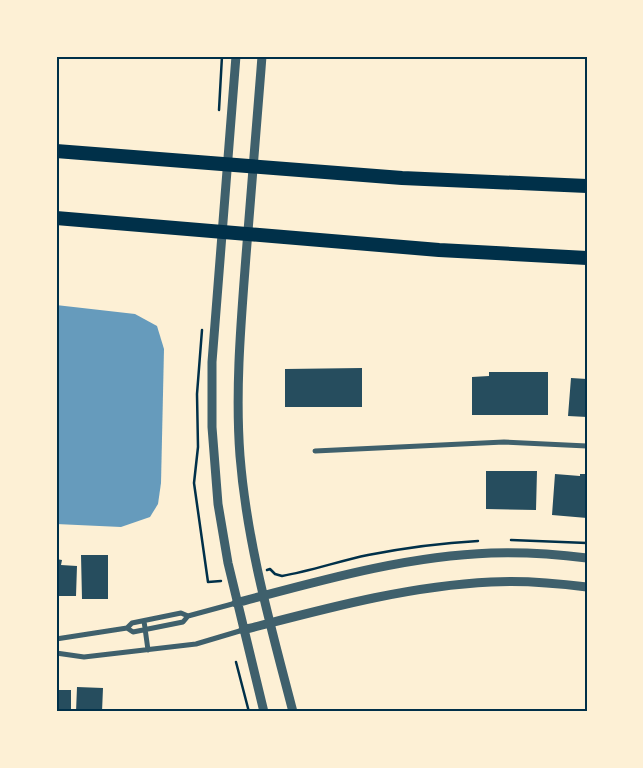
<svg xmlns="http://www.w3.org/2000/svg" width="643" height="768" font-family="'Space Grotesk',sans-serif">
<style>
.water{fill:#669bbc}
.building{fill:#264d5e}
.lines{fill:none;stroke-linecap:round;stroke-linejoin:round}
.path{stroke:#003049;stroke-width:2.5}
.minor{stroke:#3f606c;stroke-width:5}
.tertiary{stroke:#3f606c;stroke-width:9}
.motorway{stroke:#003049;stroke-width:14}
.neatline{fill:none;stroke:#003049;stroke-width:2}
</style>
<rect width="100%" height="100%" fill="#fdf0d5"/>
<!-- water -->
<path class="water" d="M56 305 135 314 157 326 164 349 161 483 158 504 150 517 121 527 56 524Z"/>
<!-- building -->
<path class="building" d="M362 368V407H285V369Z
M489 372H548V415H472V377L489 376Z
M571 378 587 379V417L568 416Z
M486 471H537L536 510 486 509Z
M555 474 580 476V474H587V518L552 515Z
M81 555H108V599H82Z
M56 559 62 560 61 565 77 566 76 596H56Z
M77 687 103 688 102 712H76Z
M56 690H71V712H56Z"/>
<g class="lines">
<!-- path -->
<path class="path" d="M219 110 222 56
M202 330 197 394 198 447 194 483 208 582 221 581
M511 540 587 543
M267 570 270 569 275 574 282 576C311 571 339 561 368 555 404 548 441 543 478 541
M236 662 249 712"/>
<!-- minor -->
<path class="minor" d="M315 451 504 442 587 446
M144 621 148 650
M127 628 133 632 183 622 188 616 236 603
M56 639 127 628 132 623 181 613 188 616
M56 653 84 657 196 644 243 630"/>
<!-- tertiary -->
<path class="tertiary" d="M236 56 212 362V427L218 504 228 563 264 712
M262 56C257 123 251 190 246 256 241 322 235 390 240 456 247 544 271 627 293 712
M236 603C319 581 405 556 491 553 523 552 555 554 587 558
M243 630C324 609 407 586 491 582 523 580 556 583 587 587"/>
<!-- motorway -->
<path class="motorway" d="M56 151 402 178 587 186
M56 218 439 250 587 258"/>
</g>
<!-- border -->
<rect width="643" height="768" fill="none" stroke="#fdf0d5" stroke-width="115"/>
<rect x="58" y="58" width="528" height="652" class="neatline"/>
</svg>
